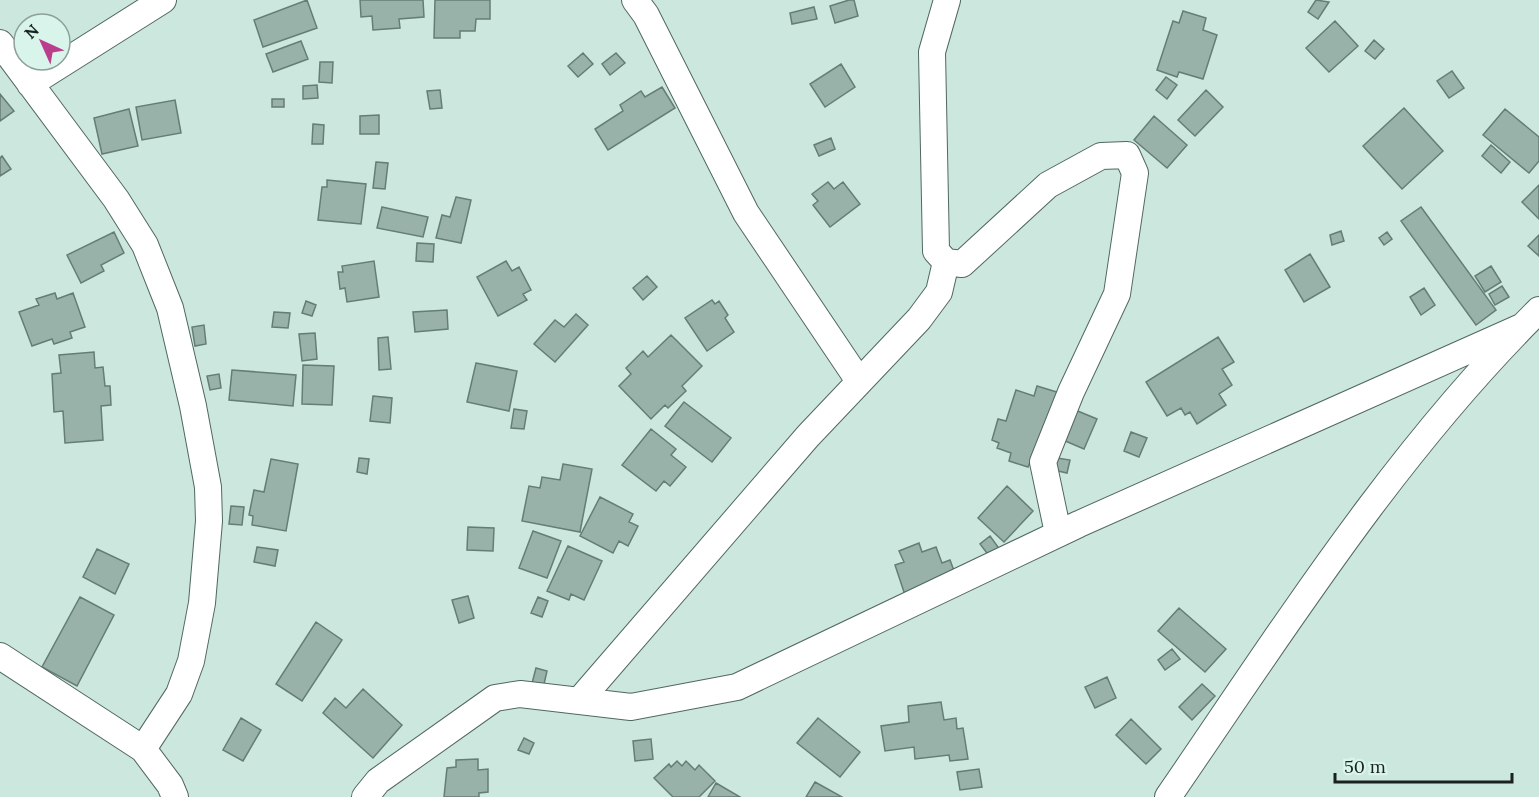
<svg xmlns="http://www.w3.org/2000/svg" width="1539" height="797" font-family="Lora,serif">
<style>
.building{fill:#99b2a9;stroke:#657d75;stroke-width:1.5}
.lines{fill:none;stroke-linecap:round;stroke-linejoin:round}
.minor-casing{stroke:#516860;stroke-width:28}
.minor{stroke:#fff;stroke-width:26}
</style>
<rect width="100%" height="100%" fill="#cce7dd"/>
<!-- building -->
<path class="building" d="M307 0 317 28 263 47 254 20Z
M360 0H423L424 17 399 19 400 28 373 30 372 16 361 17Z
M435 0H490V19H476L475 31H460V38H434Z
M849 0H854L858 16 835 23 830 6Z
M1316 0 1329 2 1318 19 1308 12Z
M814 7 817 19 792 24 790 13Z
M1183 11 1206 18 1203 30 1217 35 1203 79 1179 72 1177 77 1157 70 1173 21 1179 23Z
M1335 21 1358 46 1329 72 1306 48Z
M1374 40 1384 49 1375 59 1365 51Z
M301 41 308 59 273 72 266 54Z
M583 53 593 64 578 77 568 66Z
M616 53 625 63 610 75 602 64Z
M320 62H333L332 83 319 82Z
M841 64 855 87 825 107 810 84Z
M1452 71 1464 88 1449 98 1437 81Z
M1166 77 1177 85 1167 99 1156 90Z
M317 85 318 98 303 99V86Z
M662 87 675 108 608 150 595 129 623 111 620 105 641 91 645 97Z
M440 90 442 108 430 109 427 91Z
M1206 90 1223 107 1195 136 1178 120Z
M0 94 14 111 0 121Z
M272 99H284V107H272Z
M175 100 181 133 142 140 136 107Z
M1404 108 1443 151 1402 189 1363 146Z
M129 109 138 146 102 154 94 118Z
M1505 109 1539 137V161L1529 173 1483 135Z
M379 115V134H360V116Z
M1154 116 1187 145 1167 168 1134 140Z
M313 124 324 125 323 144H312Z
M831 138 835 149 819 156 814 145Z
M1491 145 1510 162 1501 173 1482 156Z
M2 156 11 169 0 176V158Z
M376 162 388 163 385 189 373 188Z
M327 180 366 184 361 224 318 220 322 187H327Z
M828 182 834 189 843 182 860 204 830 227 813 205 818 201 812 194Z
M1539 185V219L1522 202Z
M456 197 471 200 461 243 436 238 442 215 450 217Z
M382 207 428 217 423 237 377 228Z
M1421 207 1496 310 1476 325 1401 221Z
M1341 231 1344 241 1332 245 1330 235Z
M114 232 124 253 101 265 104 271 81 283 67 255Z
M1387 232 1392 239 1384 245 1379 238Z
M1539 235V256L1528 246Z
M417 243 434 244 433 262 416 261Z
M1310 254 1330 287 1304 302 1285 270Z
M374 261 379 297 347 302 345 288 340 289 338 272H343L342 266Z
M506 261 512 271 519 267 531 290 523 294 527 300 498 316 477 277Z
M1491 266 1501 282 1485 292 1475 276Z
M647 276 657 287 643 300 633 288Z
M1502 286 1509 297 1495 305 1489 294Z
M1424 288 1435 305 1421 315 1410 297Z
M55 293 57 299 73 293 85 327 70 332 72 338 54 344 52 339 32 346 19 312 39 305 36 299Z
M712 300 715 304 719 301 728 315 725 318 734 332 707 351 685 318Z
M306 301 316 305 312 316 302 313Z
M447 310 448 329 415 332 413 312Z
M274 312 290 313 288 328 272 327Z
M576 314 588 325 555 362 534 344 555 320 564 327Z
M204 325 206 344 195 346 192 327Z
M315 333 317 359 302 361 299 334Z
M671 335 702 366 682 386 686 391 668 408 665 405 651 419 619 386 631 374 626 368 643 351 648 357Z
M388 337 391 369 379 370 378 338Z
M1218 337 1234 362 1222 369 1232 385 1219 394 1226 405 1197 424 1190 412 1185 415 1181 408 1167 416 1146 382Z
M94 352 95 368 103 367 105 386H110L111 405 101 406 103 440 65 443 63 411 54 412 52 374 61 373 59 355Z
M476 363 517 371 509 411 467 402Z
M303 365 334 366 332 405 302 404Z
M232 370 296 375 293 406 229 400Z
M219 374 221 388 210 390 207 376Z
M1037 386 1060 393 1028 467 1009 461 1011 453 997 448 999 443 992 440 998 419 1006 421 1016 390 1034 396Z
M373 396 392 398 390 423 370 421Z
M684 402 731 438 712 462 665 426Z
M1068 407 1097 419 1084 449 1056 437Z
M514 409 527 411 524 429 511 428Z
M651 429 676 449 671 455 686 467 670 486 664 481 656 491 622 465Z
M1131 432 1147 438 1139 457 1124 451Z
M1051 457 1070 460 1067 473 1049 469Z
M359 458 369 459 367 474 357 472Z
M271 459 298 464 286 531 252 525 253 516 249 515 254 490 264 492Z
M563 464 592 469 580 532 522 521 529 486 540 488 542 477 560 480Z
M1007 486 1033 511 1004 542 978 518Z
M600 497 633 514 629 522 638 526 628 546 619 541 613 553 580 536Z
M231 506 244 507 242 525 229 524Z
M468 527 494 528 493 551 467 550Z
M533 531 561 541 547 578 519 568Z
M990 536 1003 554 993 561 980 544Z
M919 543 922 552 936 547 942 563 950 560 956 576 905 595 895 565 904 562 899 551Z
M568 546 602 561 584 600 571 594 569 600 547 591Z
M257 547 278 550 275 566 254 562Z
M97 549 129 564 115 594 83 577Z
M468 596 474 618 459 623 452 600Z
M80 597 114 615 77 686 42 667Z
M538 597 548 601 542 617 531 613Z
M1179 608 1226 649 1205 672 1158 631Z
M316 622 342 640 302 701 276 684Z
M1172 649 1180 659 1165 670 1158 660Z
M536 668 547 671 542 693 530 691Z
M1107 677 1116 698 1095 708 1085 687Z
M1202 684 1215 696 1192 720 1179 707Z
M363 689 402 725 373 758 323 713 335 698 346 708Z
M941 702 944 720 956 718 957 729 963 728 968 759 950 761 949 755 915 759 914 747 885 751 881 726 909 722 908 706Z
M241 718 261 730 243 761 223 750Z
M818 718 860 752 840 777 797 743Z
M1131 719 1161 749 1146 764 1116 735Z
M524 738 534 743 529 754 518 750Z
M651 739 653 759 635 761 633 741Z
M478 759V770L488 769V792L479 793V797H444L447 768 456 767V760Z
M677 761 682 766 686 761 695 770 699 765 715 781 699 797H673L654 778 669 764 671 767Z
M979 769 982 787 960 790 957 772Z
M815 782 842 797H806Z
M716 783 740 797H708Z"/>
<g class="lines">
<!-- minor casing -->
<g class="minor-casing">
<path id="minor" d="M635 0 646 15 746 213 859 381
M947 0 932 52 936 251 946 262 962 264 1048 185 1101 156 1127 155 1135 173 1117 294 1071 392 1043 462 1058 533
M0 43 116 199 145 245 170 308 193 406 208 487 209 521 202 603 191 661 179 694 143 749 170 785 175 797
M30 84 163 0
M0 656 143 749
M579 701 808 436 919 319 939 292 946 262
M365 797 378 781 495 698 520 694 631 707 737 687 1079 524 1521 327
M1168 797C1282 631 1395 452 1539 310"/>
</g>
<!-- minor -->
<use href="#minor" class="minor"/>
</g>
<!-- north arrow -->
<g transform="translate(42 42) rotate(315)"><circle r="28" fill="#d9f4ea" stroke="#8ca099" stroke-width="1.5"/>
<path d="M0-4.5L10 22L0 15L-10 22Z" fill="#bb3e8d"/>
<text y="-9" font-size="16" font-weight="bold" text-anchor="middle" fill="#18221f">N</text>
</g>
<!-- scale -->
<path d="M1335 773v9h177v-9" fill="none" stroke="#18221f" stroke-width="3"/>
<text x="1344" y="773" font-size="18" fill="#18221f" stroke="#d9f4ea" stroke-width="4.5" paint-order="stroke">50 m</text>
</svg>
